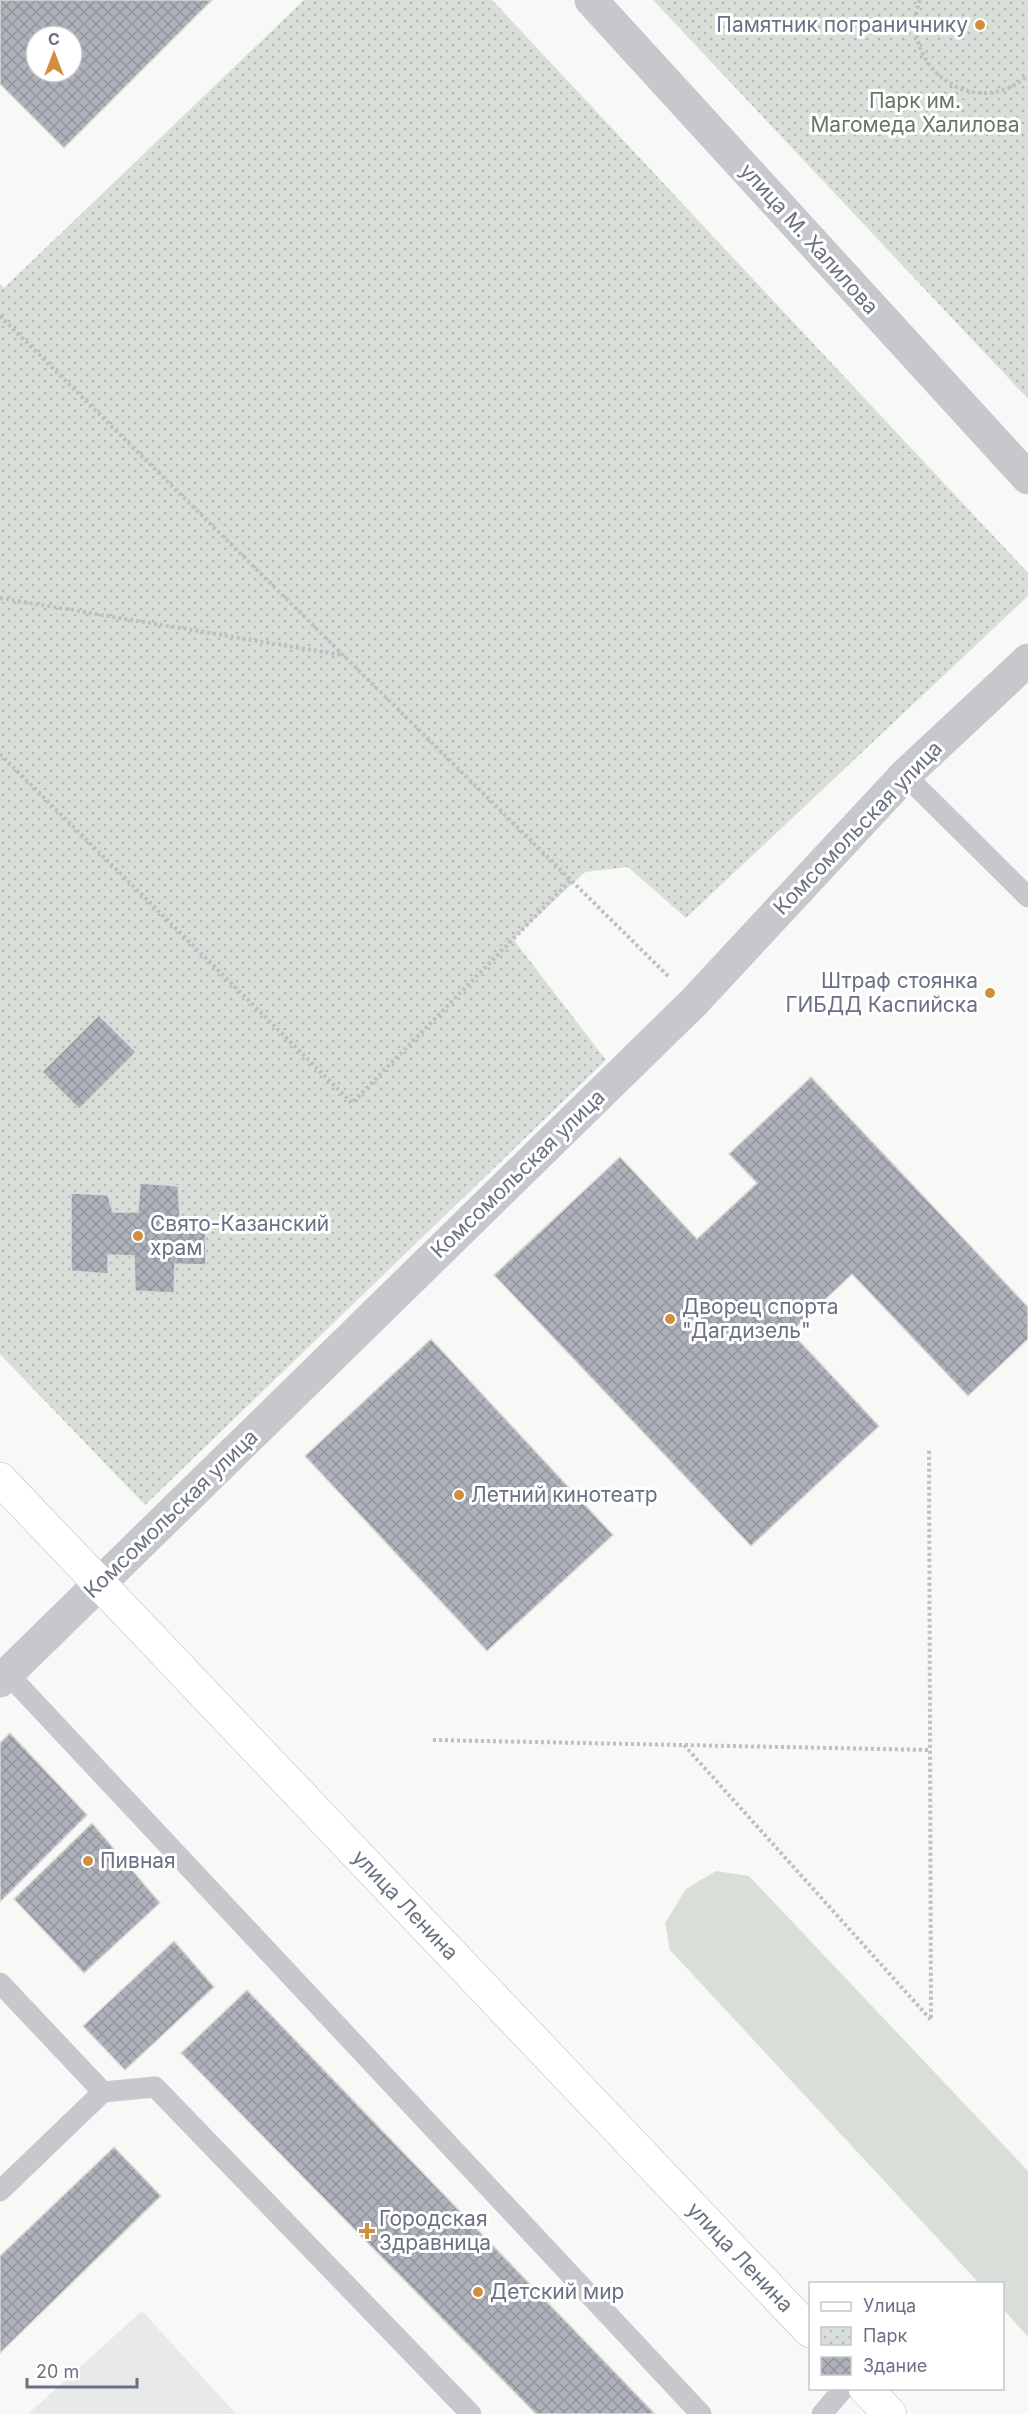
<svg xmlns="http://www.w3.org/2000/svg" width="1028" height="2414" font-family="Inter,sans-serif">
<style>
.built{fill:#e8e9e9}
.green{fill:#d8dfd8}
.park{fill:url(#park-dots)}
.building{fill:url(#building-cross-hatch);stroke:#d9dad8;stroke-width:1.5;fill-rule:evenodd}
.lines{fill:none;stroke-linecap:round;stroke-linejoin:round}
.secondary-casing{stroke:#b9bbc1;stroke-width:34}
.path{stroke:#bebfc2;stroke-width:4;stroke-dasharray:3 3;stroke-linecap:butt}
.lane{stroke:#c7c8cd;stroke-width:21}
.street{stroke:#c7c8cd;stroke-width:33}
.secondary{stroke:#fff;stroke-width:33}
.poi-dot{fill:#d18e3d;stroke:#fff;stroke-width:2}
.labels{text-anchor:middle;stroke-width:6;stroke-linejoin:round;paint-order:stroke}
.poi-label{font-size:21px;fill:#6a7184;stroke:#fff;text-anchor:start}
.park-label{font-size:21px;fill:#657766;stroke:#fff}
.street-label{font-size:21px;fill:#6a7184;stroke:#fff}
</style>
<defs>
<pattern id="park-dots" width="8" height="8" patternUnits="userSpaceOnUse" patternTransform="scale(1.5)"><rect width="8" height="8" fill="#d8dfd8"/><path d="M2 2h.1M6 6h.1" fill="none" stroke="#b3b9b5" stroke-width="1.8" stroke-linecap="round"/></pattern>
<pattern id="building-cross-hatch" width="8" height="8" patternUnits="userSpaceOnUse" patternTransform="scale(1.5)"><rect width="8" height="8" fill="#aeb1b9"/><path d="M0 0l8 8M0 8l8-8" fill="none" stroke="#92949c"/></pattern>
</defs>
<rect width="100%" height="100%" fill="#f8f8f6"/>
<!-- built -->
<path class="built" d="M142 2311 236 2414H28Z"/>
<!-- green -->
<path class="green" d="M716 1871 749 1876 1028 2171V2337L1003 2309 1002 2284 979 2283 670 1950 665 1923 686 1889Z"/>
<!-- park -->
<path class="park" d="M304 0H492L1028 573V596L686 918 628 867 585 872 513 939 606 1060 145 1505 0 1354V284L4 288Z
M653 0H1028V399Z"/>
<!-- building -->
<path class="building" d="M0 0H212L64 148 0 84ZM36 36H72V72H36Z
M99 1015 136 1052 79 1109 42 1072Z
M811 1077 1028 1307V1339L968 1396 852 1274 791 1332 879 1426 751 1546 494 1275 620 1157 697 1239 757 1183 729 1154Z
M140 1183 178 1186 180 1218H205L206 1265 175 1264 174 1293 135 1291 134 1256 108 1255V1274L71 1271V1193L108 1195 113 1212H138Z
M431 1339 613 1535 487 1651 305 1456Z
M10 1733 87 1815 0 1902V1743Z
M92 1823 160 1903 84 1973 14 1899Z
M174 1941 214 1987 125 2070 83 2026Z
M247 1990 655 2414H536L181 2053Z
M114 2147 161 2196 0 2353V2256Z"/>
<g class="lines">
<!-- secondary casing -->
<g class="secondary-casing">
<g id="secondary">
<path id="s1" d="M0 1479 810 2331"/>
<path d="M865 2388 890 2414"/>
</g>
</g>
<!-- path -->
<path class="path" d="M920 0C901 47 944 101 995 92 1008 90 1018 83 1028 76
M0 316 670 978
M0 598 342 655
M0 754 352 1103 570 881
M433 1740 931 1750
M684 1745 931 2020 929 1448"/>
<!-- lane -->
<path class="lane" d="M905 775 1028 897
M8 1674 701 2414
M0 1983 103 2092 155 2087 471 2414
M0 2191 103 2092
M822 2414 844 2388"/>
<!-- street -->
<path class="street" d="M591 0 1028 478
M0 1681 694 1002 905 775 1028 660"/>
<!-- secondary -->
<use href="#secondary" class="secondary"/>
</g>
<!-- markers -->
<g class="poi-dot">
<circle cx="980" cy="25" r="6"/>
<circle cx="990" cy="993" r="6"/>
<circle cx="138" cy="1236" r="6"/>
<circle cx="670" cy="1319" r="6"/>
<circle cx="459" cy="1495" r="6"/>
<circle cx="88" cy="1861" r="6"/>
<path d="M364 2222h6v6h6v6h-6v6h-6v-6h-6v-6h6z"/>
<circle cx="478" cy="2292" r="6"/>
</g>
<g class="labels">
<!-- poi labels -->
<g class="poi-label">
<text x="968" y="32" text-anchor="end">Памятник пограничнику</text>
<text x="978" y="988" text-anchor="end">Штраф стоянка<tspan x="978" dy="24">ГИБДД Каспийска</tspan></text>
<text x="150" y="1231">Свято-Казанский<tspan x="150" dy="24">храм</tspan></text>
<text x="682" y="1314">Дворец спорта<tspan x="682" dy="24">"Дагдизель"</tspan></text>
<text x="471" y="1502">Летний кинотеатр</text>
<text x="100" y="1868">Пивная</text>
<text x="379" y="2226">Городская<tspan x="379" dy="24">Здравница</tspan></text>
<text x="490" y="2299">Детский мир</text>
</g>
<!-- park labels -->
<g class="park-label">
<text x="915" y="108">Парк им.<tspan x="915" dy="24">Магомеда Халилова</tspan></text>
</g>
<!-- street labels -->
<g class="street-label">
<text transform="translate(809 239) rotate(48)" y="7">улица М. Халилова</text>
<text transform="translate(858 828) rotate(-46)" y="7">Комсомольская улица</text>
<text transform="translate(518 1174) rotate(-44)" y="7">Комсомольская улица</text>
<text transform="translate(171 1514) rotate(-44)" y="7">Комсомольская улица</text>
<text dy="7" stroke="none"><textPath href="#s1" startOffset="588">улица Ленина</textPath></text>
<text dy="7" stroke="none"><textPath href="#s1" startOffset="1074">улица Ленина</textPath></text>
</g>
</g>
<!-- legend -->
<rect x="809" y="2282" width="195" height="108" fill="#ffffff" stroke="#c3c6ce" stroke-width="1.5"/>
<rect x="821" y="2302" width="30" height="9" fill="#ffffff" stroke="#c3c6ce" stroke-width="1.5"/>
<text x="863" y="2312" font-size="18" fill="#6a7184">Улица</text>
<rect x="821" y="2327" width="30" height="18" fill="url(#park-dots)" stroke="#c3c6ce" stroke-width="1.5"/>
<text x="863" y="2342" font-size="18" fill="#6a7184">Парк</text>
<rect x="821" y="2357" width="30" height="18" fill="url(#building-cross-hatch)" stroke="#c3c6ce" stroke-width="1.5"/>
<text x="863" y="2372" font-size="18" fill="#6a7184">Здание</text>
<!-- north arrow -->
<g transform="translate(54 54)"><circle r="28" fill="#ffffff" stroke="#c3c6ce" stroke-width="1.5"/>
<path d="M0-4.5L10 22L0 15L-10 22Z" fill="#d18e3d"/>
<text y="-9" font-size="16" font-weight="bold" text-anchor="middle" fill="#6a7184">С</text>
</g>
<!-- scale -->
<path d="M27 2378v9h110v-9" fill="none" stroke="#6a7184" stroke-width="3"/>
<text x="36" y="2378" font-size="18" fill="#6a7184" stroke="#ffffff" stroke-width="4.5" paint-order="stroke">20 m</text>
</svg>
